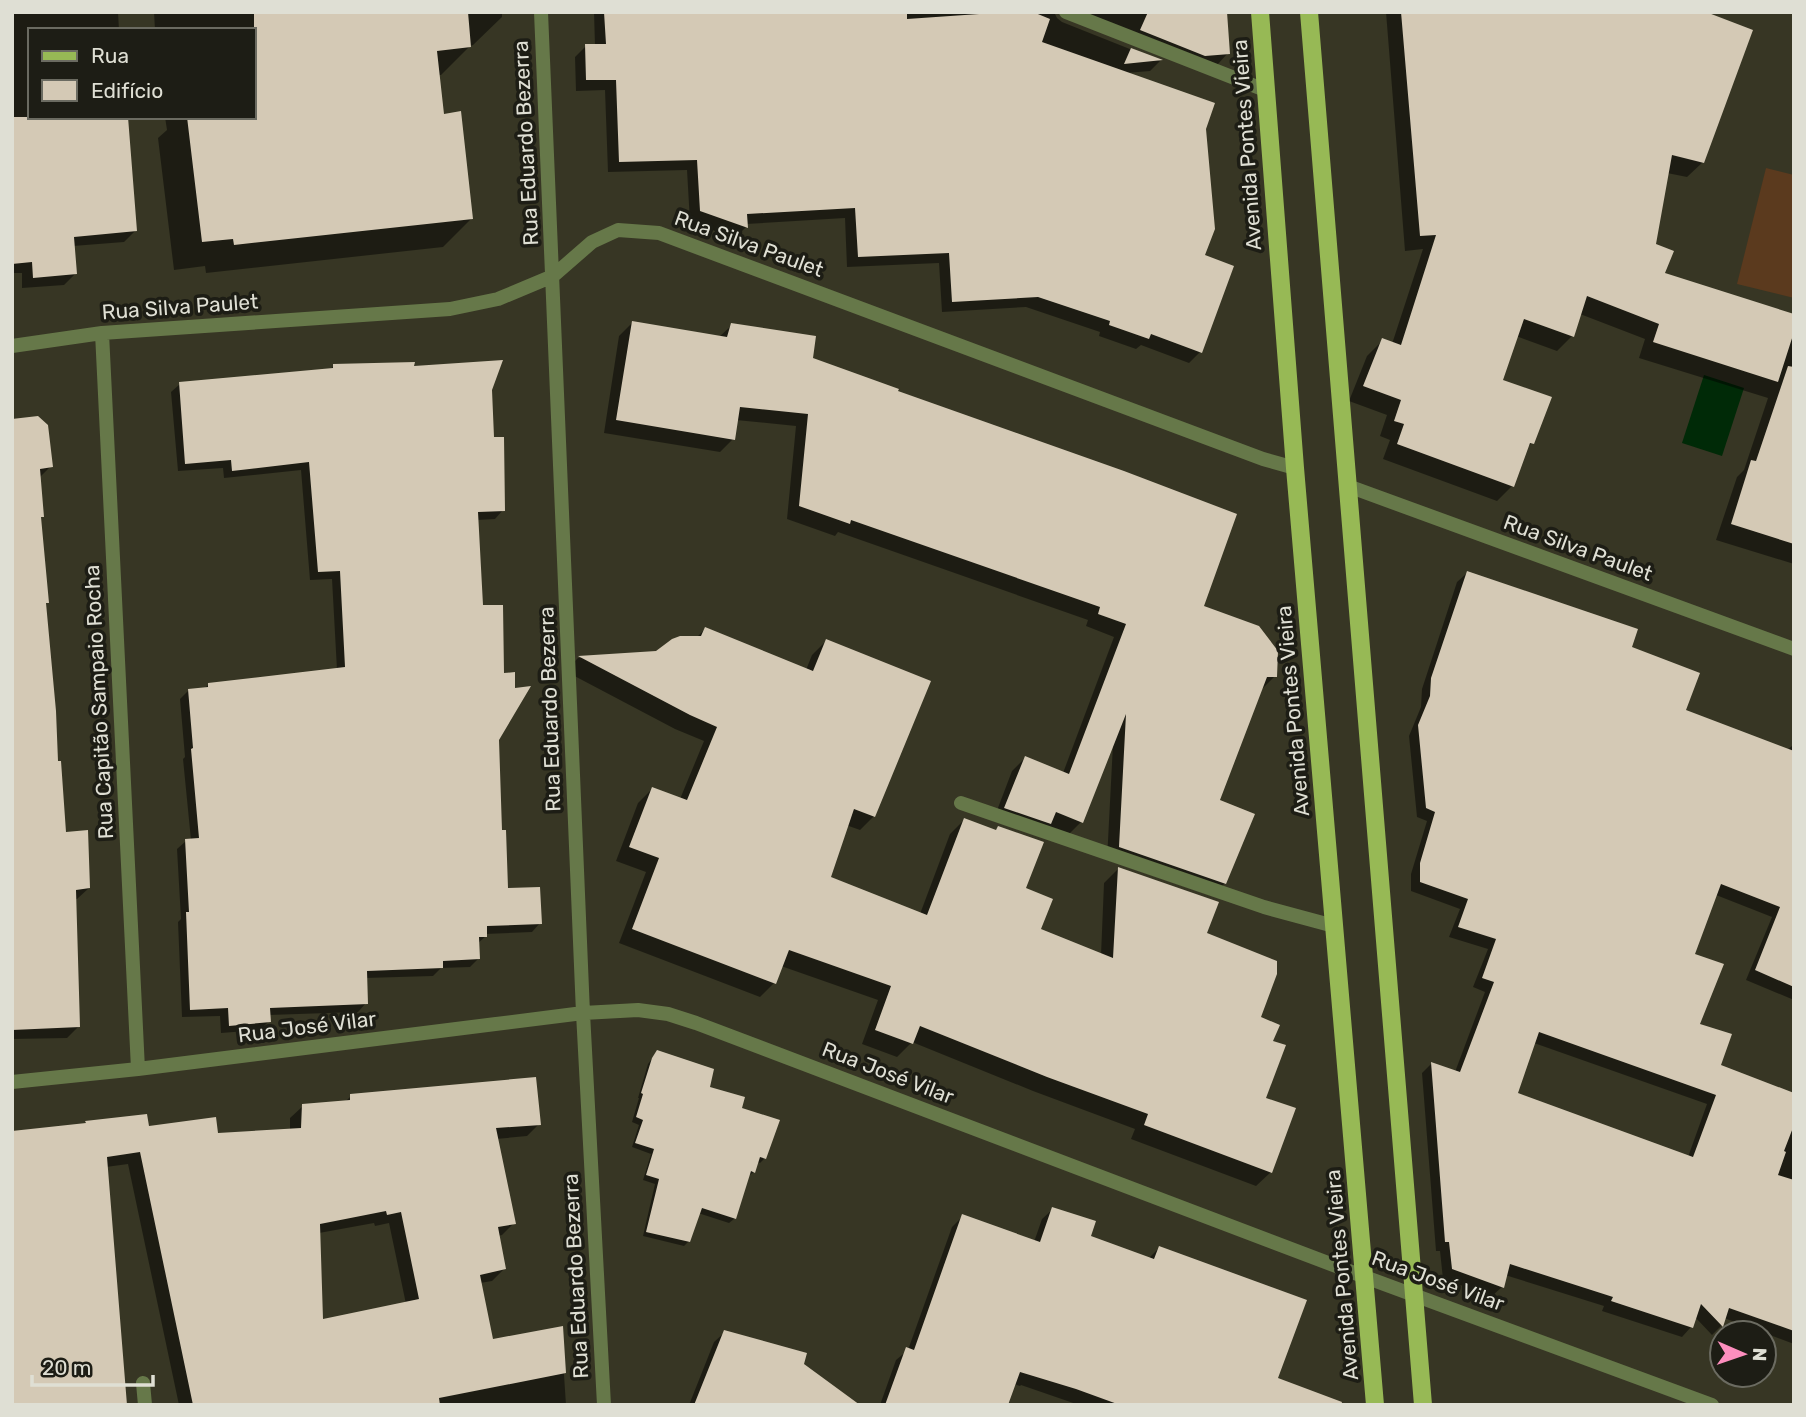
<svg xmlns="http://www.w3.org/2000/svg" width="1806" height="1417" font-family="Rubik,sans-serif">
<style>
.green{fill:#5b3a1e}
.water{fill:#002a07}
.shadow{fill:#0007;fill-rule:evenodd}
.building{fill:#d4c9b5;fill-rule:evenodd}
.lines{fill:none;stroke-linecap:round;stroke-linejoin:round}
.street{stroke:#667849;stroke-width:14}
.primary{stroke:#97b955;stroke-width:18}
.labels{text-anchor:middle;stroke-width:7;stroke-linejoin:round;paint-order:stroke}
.street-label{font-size:21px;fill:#dfdfd4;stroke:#1d1d15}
</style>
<rect width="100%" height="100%" fill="#373624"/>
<!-- green -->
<path class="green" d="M1766 168 1794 175V298L1737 284Z"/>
<!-- water -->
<path class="water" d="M1704 375 1744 388 1722 456 1682 443Z"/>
<!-- shadow -->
<path class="shadow" d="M12 12H118L119 30H30V117L135 231 124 242 73 246 75 274 64 285 22 288V273H12Z
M154 12H502V17L473 45 470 46 441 75H438L443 116 471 219 443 247 206 273 205 266 174 270 158 138 167 130 165 117H254V30H155Z
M594 12H1054L1057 18 1062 22 1160 61 1150 71 1126 73 1205 129 1200 352 1189 363 1141 345 1136 349 1099 336 1100 332 1026 307 942 312 939 263 847 267 845 218 746 224V227L735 238 690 222 687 170 608 172 605 90 576 91 575 57 586 46H595Z
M1055 12H1225L1228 53 1218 64 1193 66Z
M1386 12H1702L1703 162 1687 177 1667 173 1654 245 1663 274 1794 316V564L1716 540 1737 477 1744 470 1768 398 1639 358 1645 339 1580 314 1572 336 1557 351 1516 336 1501 381 1532 443 1526 448 1512 486 1497 501 1383 459 1390 440 1380 436 1387 415 1349 401 1367 356 1383 340 1392 344 1423 249 1405 251Z
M632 323 719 337 732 325 812 359 1202 607 1275 676 1262 689 1217 801 1225 883 1212 896 1107 860 1113 744 1081 822 1068 835 993 821 1012 771 1025 758 1063 773 1114 637 1086 626 1088 620 838 532 835 536 787 519 796 426 736 420 733 439 720 452 604 433 619 336Z
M334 366 413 368 490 390 492 439 503 510 495 519 477 520 481 607 497 739 500 832 507 889 540 923 532 932 485 934 486 936 477 944 478 959 470 967 441 968 433 976 365 978 366 1003 358 1012 269 1015V1021L260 1030 221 1033 220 1016 182 1017 178 922 181 919 177 849 186 841 191 840 183 759 185 757 180 699 188 691 204 689 209 684 337 670 332 579 310 580 301 470 224 478 223 468 178 471 171 392 180 384 329 370Z
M12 420 51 466 39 478 42 516 39 519 47 602 44 605 56 763 64 834 89 888 77 899H75L78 1027 67 1038 12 1039Z
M1467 573 1629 648 1684 711 1787 750 1792 746 1794 747V1000L1746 980 1772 917 1716 895 1693 955 1697 1025 1719 1066 1794 1095V1344L1724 1318 1721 1326 1712 1335 1695 1317 1691 1327 1682 1337 1602 1311 1604 1306 1505 1275 1502 1287 1492 1296 1443 1279 1440 1251H1436L1422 1073 1431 1064 1455 1072 1485 992 1473 987 1488 949 1449 937 1460 909 1411 891V874L1427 821 1417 817 1409 736 1421 707 1422 689 1457 582ZM1534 1043 1707 1104 1688 1157 1516 1095Z
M705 629 806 670 812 655 826 641 874 816 860 830 846 825 828 878 920 914 950 834 964 820 995 831 998 828 1039 930 1101 955 1104 883 1118 869 1204 934 1258 1018 1271 1042 1264 1099 1271 1172 1256 1186 1131 1139 1135 1129 1033 1091 912 1042 897 1057 862 1044 878 1000 781 966 774 983 760 997 619 943 646 872 616 861 638 803 652 789 680 799 704 741 675 729 565 671 578 658 657 653 696 638Z
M657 1052 739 1109 765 1158 760 1163 757 1162 754 1172 748 1176 734 1219 729 1223 698 1213 689 1241 684 1246 643 1236 655 1184 643 1180 651 1154 632 1147 639 1125 632 1122 639 1098H638L648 1064Z
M351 1096 539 1124 527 1136 496 1139 514 1223 502 1235 498 1236 504 1269 492 1281 480 1283 492 1341 561 1329 566 1405H179L128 1164 106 1167 12 1132 148 1128 217 1134 290 1130V1118L303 1106 344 1103ZM374 1223 375 1226 389 1223 406 1304 322 1322 319 1233Z
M1053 1209 1088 1237 1148 1259 1159 1248 1276 1379 1334 1405H1079L1021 1385 1020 1386 1014 1384 1006 1405H880L896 1360 908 1350 952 1227 963 1216 1034 1242 1042 1219Z
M725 1332 802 1365 857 1405H689L714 1342Z"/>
<!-- building -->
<path class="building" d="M254 12H468L471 47 437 51 444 114 461 111 473 219 234 245 233 239 202 242 187 117H254Z
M604 12H907V19L1008 12H1033L1050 19 1042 42 1215 103 1206 129 1215 229 1205 255 1234 266 1202 353 1151 334 1149 339 1109 325 1110 321 1038 297 952 302 949 253 858 257 855 208 747 214 748 228 700 211 697 160 619 162 616 80H586L585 44H606Z
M1148 12H1227L1230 54 1205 56 1140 30Z
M1401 12H1706L1753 30 1704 163 1672 155 1656 244 1674 251 1665 273 1794 314V332L1778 382 1653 342 1659 324 1587 296 1574 337 1524 319 1503 380 1552 397 1534 444 1530 443 1514 487 1397 444 1404 424 1394 421 1401 400 1363 386 1382 338 1401 345 1436 235 1420 236Z
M1131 48 1163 60 1124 64Z
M12 117H128L137 231 74 237 77 274 33 278 32 262 12 264Z
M632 321 727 337 731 323 816 336 813 358 899 389 898 391 1124 471 1237 514 1204 606 1259 626 1278 651 1277 677H1267L1220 800 1255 814 1226 884 1119 847 1126 714 1083 823 1056 812 1051 824 1004 808 1025 756 1069 774 1126 624 1098 614 1100 607 851 520 850 524 799 506 808 414 740 407 735 440 616 420Z
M503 360 492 390 494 437H504L505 511 478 512 483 605H503L504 673 515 672V688L531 686 499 740 502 830H506L508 888 540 887 542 924 487 926V937H479L480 959 443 961V968L367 971 368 1004 270 1008 271 1022 229 1026 228 1008 190 1010 186 912H189L185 839 199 838 191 749 193 748 188 689 208 687V683L345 667 340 571 318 572 309 462 232 471 231 460 185 464 179 382 333 368V364L415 362 414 366Z
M1788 366 1794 367V544L1731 524 1751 460 1756 461Z
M38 416 48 425 53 467 40 469 44 517H41L49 603H46L56 711 58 761H61L66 832 88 830 90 888 76 890 80 1027 12 1030V419Z
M1467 571 1638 629 1632 647 1700 673 1686 710 1794 751V987L1755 970 1780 907 1721 884 1695 954 1724 964 1700 1024 1732 1034 1721 1065 1794 1093V1125L1784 1151 1786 1152 1778 1175 1794 1180V1331L1729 1308 1723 1327 1701 1304 1693 1328 1611 1301 1613 1297 1510 1264 1504 1288 1452 1269 1449 1242H1445L1431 1062 1460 1072 1494 982 1482 978 1496 939 1458 927 1468 899 1420 882V863L1435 812 1426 808 1418 725 1430 696 1431 678ZM1539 1032 1716 1095 1693 1157 1518 1093Z
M705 627 813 671 826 639 931 681 875 817 854 809 831 877 927 915 964 818 996 830 998 826 1044 842 1026 888 1053 899 1041 929 1113 958 1118 867 1219 902 1207 933 1277 961V974L1261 1017 1280 1025 1273 1041 1286 1045 1266 1098 1296 1108 1272 1173 1144 1125 1148 1114 1047 1077 920 1026 913 1044 875 1030 891 986 789 950 776 984 632 929 659 858 629 847 652 787 687 800 717 727 690 715 578 656 656 651 672 639 680 636H701Z
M657 1050 714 1069 710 1087 745 1097 742 1108 780 1120 766 1159 760 1157 755 1173 751 1171 736 1219 702 1208 690 1242 646 1232 659 1179 646 1175 654 1149 635 1143 643 1120 636 1117 643 1094 641 1093 652 1058Z
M536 1077 541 1125 496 1128 516 1224 498 1227 506 1269 480 1275 493 1339 563 1326 566 1373 439 1398 440 1405H193L140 1152 107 1157 127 1405H12V1131L86 1123 85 1121 147 1114 149 1126 216 1117 218 1133 301 1128 302 1104 350 1100V1094ZM386 1211 387 1215 401 1212 419 1299 323 1319 320 1224Z
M1052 1207 1096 1221 1091 1236 1154 1259 1159 1246 1307 1300 1278 1378 1342 1402 1341 1405H1120L1076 1389 1020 1372 1008 1405H885L906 1347 914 1350 962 1214 1040 1242Z
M724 1330 807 1353 804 1364 860 1405H694Z"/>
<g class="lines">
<!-- street -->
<path class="street" d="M541 12 583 1013 604 1405
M1066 12 1265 90
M102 333 138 1069
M12 346 102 333 450 309 498 299 553 276 592 242 618 230 659 233 1263 459 1295 468
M1348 486 1794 649
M961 803 1264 907 1334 926
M12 1082 138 1069 583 1013 638 1010 668 1014 696 1023 1365 1277 1712 1405
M143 1383 145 1405"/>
<!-- primary -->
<path class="primary" d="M1260 12 1295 468 1375 1405
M1309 12 1423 1405"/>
</g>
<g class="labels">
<!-- street labels -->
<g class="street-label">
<text transform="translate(526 143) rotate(-93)" y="7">Rua Eduardo Bezerra</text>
<text transform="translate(1247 145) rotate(-94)" y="7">Avenida Pontes Vieira</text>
<text transform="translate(749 244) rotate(20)" y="7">Rua Silva Paulet</text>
<text transform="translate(180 307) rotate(-4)" y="7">Rua Silva Paulet</text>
<text transform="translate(1578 548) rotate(20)" y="7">Rua Silva Paulet</text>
<text transform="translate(99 702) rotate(-93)" y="7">Rua Capitão Sampaio Rocha</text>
<text transform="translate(550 709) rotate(-92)" y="7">Rua Eduardo Bezerra</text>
<text transform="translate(1293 711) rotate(-95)" y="7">Avenida Pontes Vieira</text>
<text transform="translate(307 1027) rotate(-7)" y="7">Rua José Vilar</text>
<text transform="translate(888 1073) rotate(21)" y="7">Rua José Vilar</text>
<text transform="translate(1342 1275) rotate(-95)" y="7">Avenida Pontes Vieira</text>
<text transform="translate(576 1276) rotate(-93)" y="7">Rua Eduardo Bezerra</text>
<text transform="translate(1438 1281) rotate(20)" y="7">Rua José Vilar</text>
</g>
</g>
<!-- border -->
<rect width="1806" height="1417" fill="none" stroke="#dfdfd4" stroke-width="28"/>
<!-- legend -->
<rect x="28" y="28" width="228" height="91" fill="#1d1d15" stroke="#6b6b61" stroke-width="2"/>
<rect x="42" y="51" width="35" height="10" fill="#97b955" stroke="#6b6b61" stroke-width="2"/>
<text x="91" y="63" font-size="21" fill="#dfdfd4">Rua</text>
<rect x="42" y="80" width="35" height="21" fill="#d4c9b5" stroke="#6b6b61" stroke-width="2"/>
<text x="91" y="98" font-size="21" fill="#dfdfd4">Edifício</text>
<!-- north arrow -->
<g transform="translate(1743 1354) rotate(92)"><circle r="33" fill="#1d1d15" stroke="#6b6b61" stroke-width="2"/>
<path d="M0-5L12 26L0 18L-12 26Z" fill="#fd8ebe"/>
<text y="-10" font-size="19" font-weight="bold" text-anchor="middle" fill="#dfdfd4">N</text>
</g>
<!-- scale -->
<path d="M32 1375v10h121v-10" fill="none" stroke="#dfdfd4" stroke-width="3.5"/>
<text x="42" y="1375" font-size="21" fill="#dfdfd4" stroke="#1d1d15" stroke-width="5" paint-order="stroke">20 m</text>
</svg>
